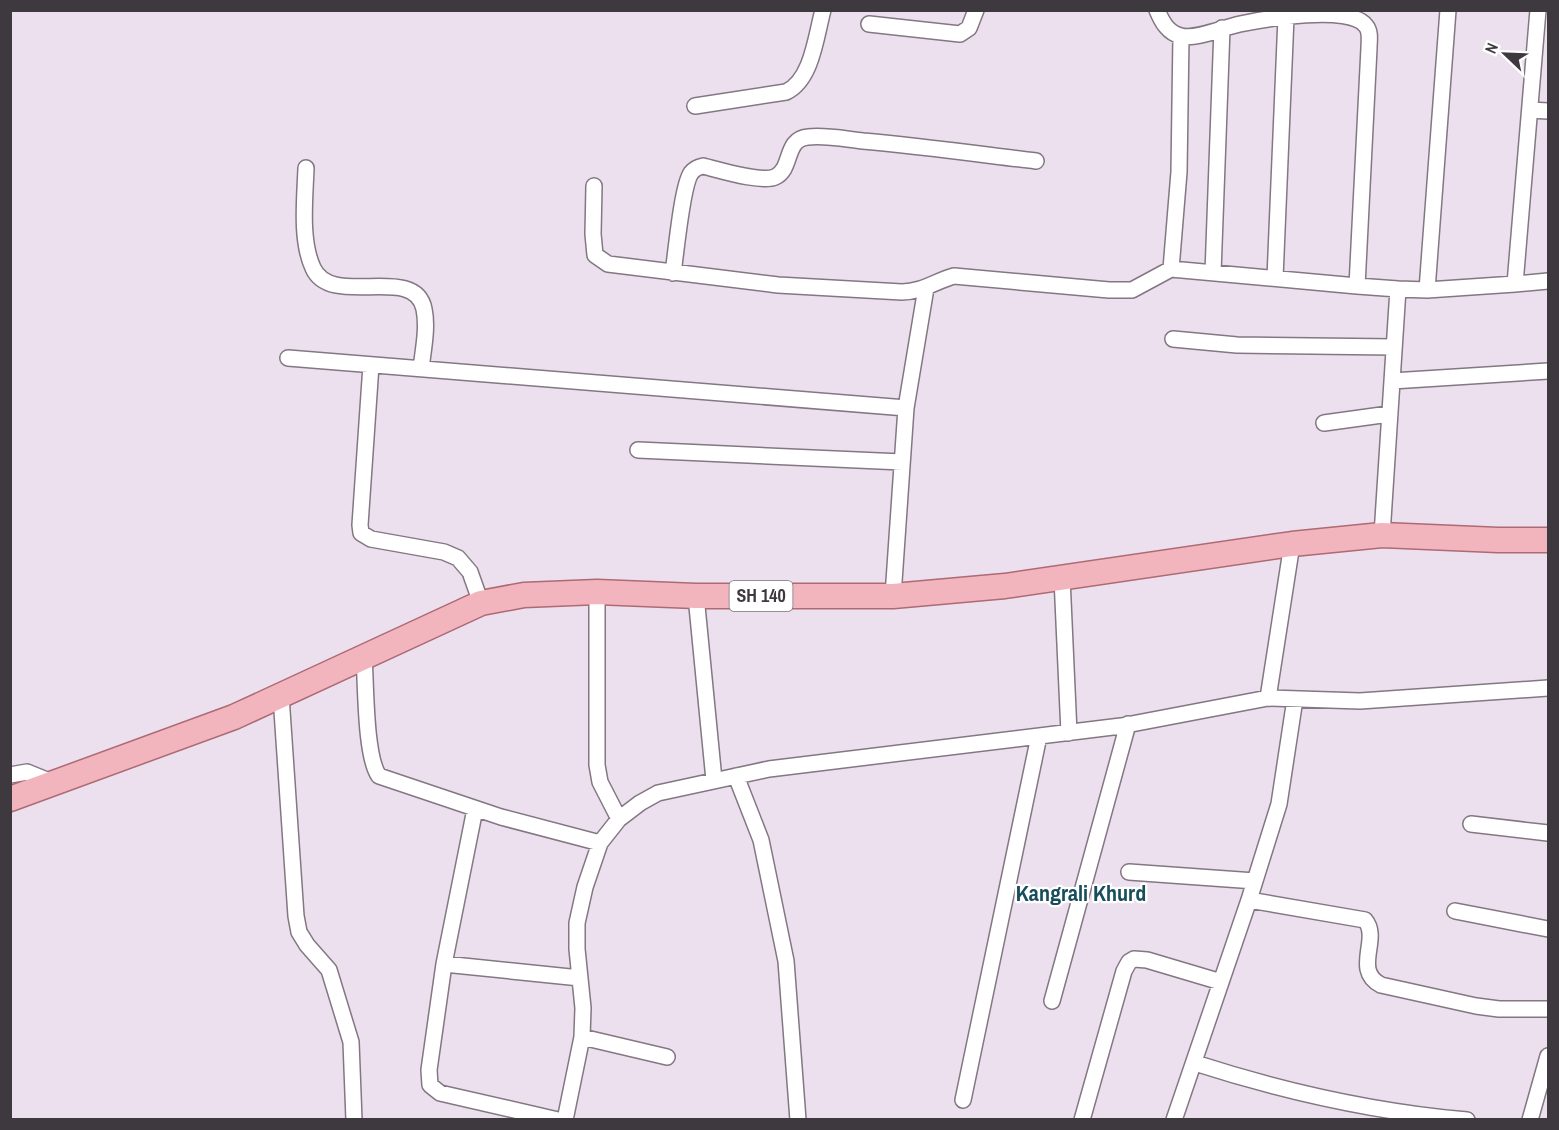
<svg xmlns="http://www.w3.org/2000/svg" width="1559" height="1130" font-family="'Archivo Narrow',sans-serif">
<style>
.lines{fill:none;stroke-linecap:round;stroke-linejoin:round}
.street-casing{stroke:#827783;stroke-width:18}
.primary-casing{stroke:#ad6a74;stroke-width:27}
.street{stroke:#fff;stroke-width:15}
.primary{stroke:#f2b5bd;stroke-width:24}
.labels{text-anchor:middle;stroke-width:4.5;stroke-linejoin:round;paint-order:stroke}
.shield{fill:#fff;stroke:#787478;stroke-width:1.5}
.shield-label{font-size:18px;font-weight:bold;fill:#3e393e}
.quarter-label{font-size:22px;font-weight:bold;fill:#184e5c;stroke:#fff}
</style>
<rect width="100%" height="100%" fill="#ede0ee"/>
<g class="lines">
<!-- street casing -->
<g class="street-casing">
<path id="street" d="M1157 10C1162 22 1168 33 1181 36 1197 40 1224 27 1240 24 1264 19 1350 4 1366 26 1371 32 1369 41 1369 48L1357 286 1398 289 1382 535
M869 24 960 34 969 28 976 10
M695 106 786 92C812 80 816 36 823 10
M1530 110 1548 111
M306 168C305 198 300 240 313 268 331 309 415 263 424 309 428 328 423 350 421 369
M594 186 593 234 595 255 608 264 778 285 902 292C922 292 936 281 954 276L1109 290H1132L1171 269 1357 286
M1171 269 1179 172 1181 36
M673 273C676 253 682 186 691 173 694 169 698 167 703 166 720 170 761 183 775 177 793 169 784 139 808 137 825 135 845 139 863 141 920 146 978 154 1036 161
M1213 273 1222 28
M1275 278 1286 17
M1515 284 1548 281
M1398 289 1427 290 1515 284 1538 10
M1427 290 1448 10
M1173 339 1237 345 1394 347
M288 358 906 408
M371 365 360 525 361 533 371 539 444 552 458 558 470 572 481 603
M1392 381 1548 371
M1324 423 1389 414
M638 450 902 462
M1062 578 1069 733
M597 592V765L600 782 619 819
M696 596 714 780
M893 596 906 408 926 288
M364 657C366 684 365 757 379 776L501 817 600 843
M281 696 296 916 299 932 307 945 329 970 351 1042 354 1120
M1268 698 1292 544
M10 775 27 772 54 783
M736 776 761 840 786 961 798 1120
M475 809 444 964 429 1070 430 1085 440 1093 558 1120
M1471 824 1548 833
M1129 872 1255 881
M1249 900 1365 920C1381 939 1352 970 1381 985L1476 1006 1499 1009H1548
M1455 911 1548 929
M444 964 580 978
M1052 1001 1128 724
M582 1037 667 1057
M1195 1063C1282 1091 1375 1112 1467 1120
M963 1100 1039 736
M565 1120 582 1037 583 1008 577 949V923L585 887 600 843 619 819 640 803 658 793 769 769 1121 726 1268 698 1360 701 1548 688
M1082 1120 1124 971 1129 962 1134 959 1147 960 1221 982
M1174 1120 1249 900 1279 804 1295 699
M1530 1120 1548 1056"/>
</g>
<!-- primary casing -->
<g class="primary-casing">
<path id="primary" d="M10 799 234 717 481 603 524 595 597 592 696 596H893L1005 586 1292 544 1382 535 1498 540H1548"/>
</g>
<!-- street -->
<use href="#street" class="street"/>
<!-- primary -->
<use href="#primary" class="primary"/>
</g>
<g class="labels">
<!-- shield labels -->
<rect class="shield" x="729.5" y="581" width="63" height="30" rx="4.5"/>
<g class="shield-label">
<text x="761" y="602">SH 140</text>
</g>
<!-- quarter labels -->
<g class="quarter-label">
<text x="1081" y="901">Kangrali Khurd</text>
</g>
</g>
<!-- border -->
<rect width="1559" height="1130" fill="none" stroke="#3e393e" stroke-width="24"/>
<!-- north arrow -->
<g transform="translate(1505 54) rotate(293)" stroke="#ffffff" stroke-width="4.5" paint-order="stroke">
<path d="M0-4.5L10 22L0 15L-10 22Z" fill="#3e393e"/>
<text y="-9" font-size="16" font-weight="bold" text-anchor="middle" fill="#3e393e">N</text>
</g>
</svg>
